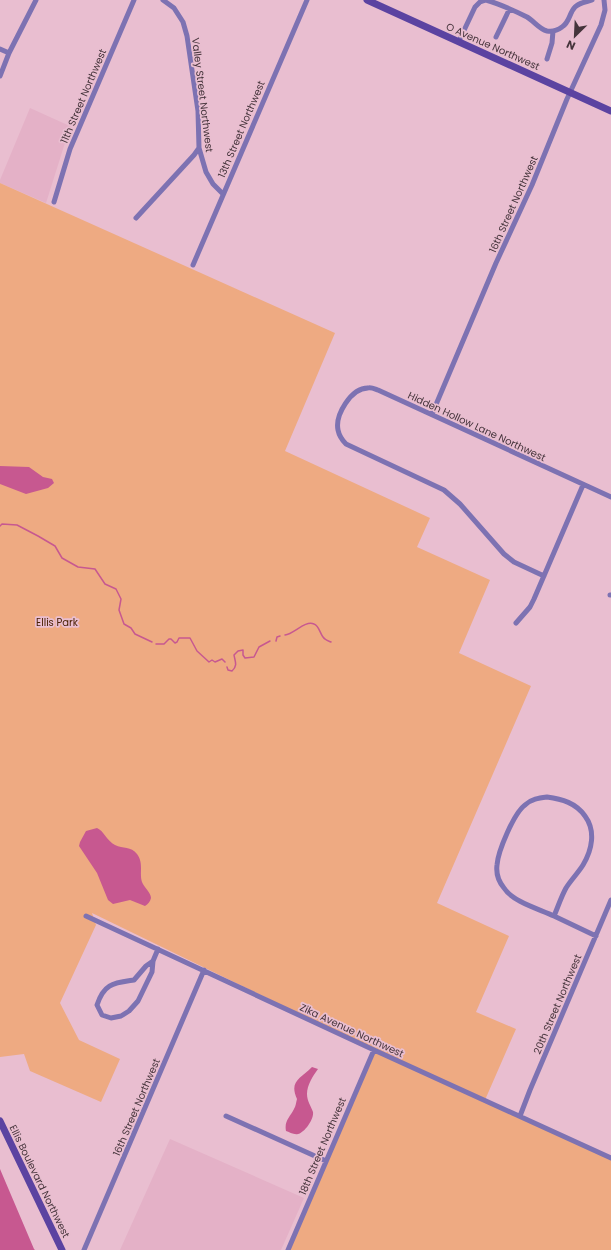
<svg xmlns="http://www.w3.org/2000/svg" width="611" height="1250" font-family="Poppins,sans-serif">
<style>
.built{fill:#e4b1c7}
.green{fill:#eeaa82}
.water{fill:#c75890}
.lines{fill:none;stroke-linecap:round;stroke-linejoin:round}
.stream{stroke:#c75890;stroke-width:1.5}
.street{stroke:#7d72b2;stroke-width:5}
.secondary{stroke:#5b43a1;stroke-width:7}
.labels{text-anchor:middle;stroke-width:3.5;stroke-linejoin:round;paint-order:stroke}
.street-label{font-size:10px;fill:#45343b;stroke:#e9bed0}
.park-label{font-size:10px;fill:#4a2104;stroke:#e9bed0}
</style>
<rect width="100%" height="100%" fill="#e9bed0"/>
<!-- built -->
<path class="built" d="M30 108 72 127 64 146 46 203 0 183V180Z
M170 1139 304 1198 281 1250H120Z"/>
<!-- green -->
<path class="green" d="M0 183 335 333 285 451 430 518 417 547 490 580 459 653 531 686 437 903 509 936 476 1012 516 1029 485 1100 611 1158V1250H288L374 1050 92 913 96 925 60 1003 79 1040 120 1059 101 1102 30 1071 24 1054 0 1057Z"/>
<!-- water -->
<path class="water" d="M0 466 29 467 43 477 52 479 54 483 48 488 26 494 0 484Z
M97 828C104 831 107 841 115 845 123 849 131 846 137 854 144 863 139 873 142 882 144 887 151 893 151 898 150 902 148 904 145 906L130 900 113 904 108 900 97 873 79 846 80 842 86 831Z
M312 1067 318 1069C313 1076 307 1085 307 1094 307 1101 311 1106 313 1112 314 1119 305 1132 298 1134 294 1135 289 1132 286 1131 284 1121 290 1117 294 1109 296 1106 296 1102 297 1099 289 1081 300 1079 312 1067Z
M0 1169 34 1249 35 1250H0Z"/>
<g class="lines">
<!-- stream -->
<path class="stream" d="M0 526 2 524 17 525 38 536 55 546 62 558 78 567 95 569 105 584 116 589 121 599 119 610 124 624 131 628 135 634 152 642
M285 635C294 634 305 620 314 624 320 626 320 636 325 639 327 641 329 641 331 642
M276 641 277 637 280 636
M156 644H164L169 639H171L175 643 177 642 179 638H190L197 651 209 662 212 660 215 662 222 659 225 662
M227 667 228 670 232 671C238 666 235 661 234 655L238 651 243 650V655L245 658 254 657 259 647 270 641"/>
<!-- street -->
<path class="street" d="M163 0 174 8 183 22 187 36 198 111 199 148 206 172 213 184 223 194
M486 0C500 4 515 11 527 17 534 21 539 29 547 31 552 32 558 30 562 27 570 22 569 13 575 7 580 2 587 2 592 0
M496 37 509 10
M459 41 475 7 480 2 486 0
M0 49 9 53
M547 59 552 43 553 31
M0 76 9 53 36 0
M54 202 70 149 134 0
M136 218 194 155 199 148
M193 265 307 0
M432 414 496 263 532 185 567 99 601 25 605 10 604 0
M544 576 514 562 504 554 460 504 444 490 346 444C342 440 339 435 338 430 335 415 351 388 368 388 371 387 375 389 378 390L611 497
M610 595H611
M516 623 530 607 534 599 583 485
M547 797C562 799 576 803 585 816 596 831 592 850 583 865 578 873 571 880 566 888 561 897 558 907 554 916 539 909 513 902 504 888 499 882 496 873 497 865 498 851 514 813 525 805 531 799 539 798 547 797Z
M86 916 374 1050 611 1158
M554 916 596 936
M153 961 146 966 134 980C114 983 104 983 97 1005L102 1015 111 1018 121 1016 129 1011 138 1001 152 972 153 961 158 949
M226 1116 326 1161
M520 1116 530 1090 611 900
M84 1250 204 970
M288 1250 374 1050"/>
<!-- secondary -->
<path class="secondary" d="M367 0 611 111
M0 1121 62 1250"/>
</g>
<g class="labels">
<!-- street labels -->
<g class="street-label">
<text transform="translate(493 46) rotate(24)" y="4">O Avenue Northwest</text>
<text transform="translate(203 95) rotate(83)" y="4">Valley Street Northwest</text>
<text transform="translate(83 96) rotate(-67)" y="4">11th Street Northwest</text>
<text transform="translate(241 129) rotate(-67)" y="4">13th Street Northwest</text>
<text transform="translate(513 204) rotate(-66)" y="4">16th Street Northwest</text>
<text transform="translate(477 426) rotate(25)" y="4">Hidden Hollow Lane Northwest</text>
<text transform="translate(557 1004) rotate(-67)" y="4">20th Street Northwest</text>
<text transform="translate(352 1030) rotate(25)" y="4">Zika Avenue Northwest</text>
<text transform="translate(136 1107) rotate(-67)" y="4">16th Street Northwest</text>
<text transform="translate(322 1146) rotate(-67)" y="4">18th Street Northwest</text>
<text transform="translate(40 1181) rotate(64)" y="4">Ellis Boulevard Northwest</text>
</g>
<!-- park labels -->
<g class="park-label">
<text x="57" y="626">Ellis Park</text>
</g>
</g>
<!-- north arrow -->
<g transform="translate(575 36) rotate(204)" stroke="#e9bed0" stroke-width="3" paint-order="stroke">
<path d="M0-3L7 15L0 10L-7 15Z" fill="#45343b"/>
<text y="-6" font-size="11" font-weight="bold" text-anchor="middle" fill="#45343b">N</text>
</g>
</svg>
